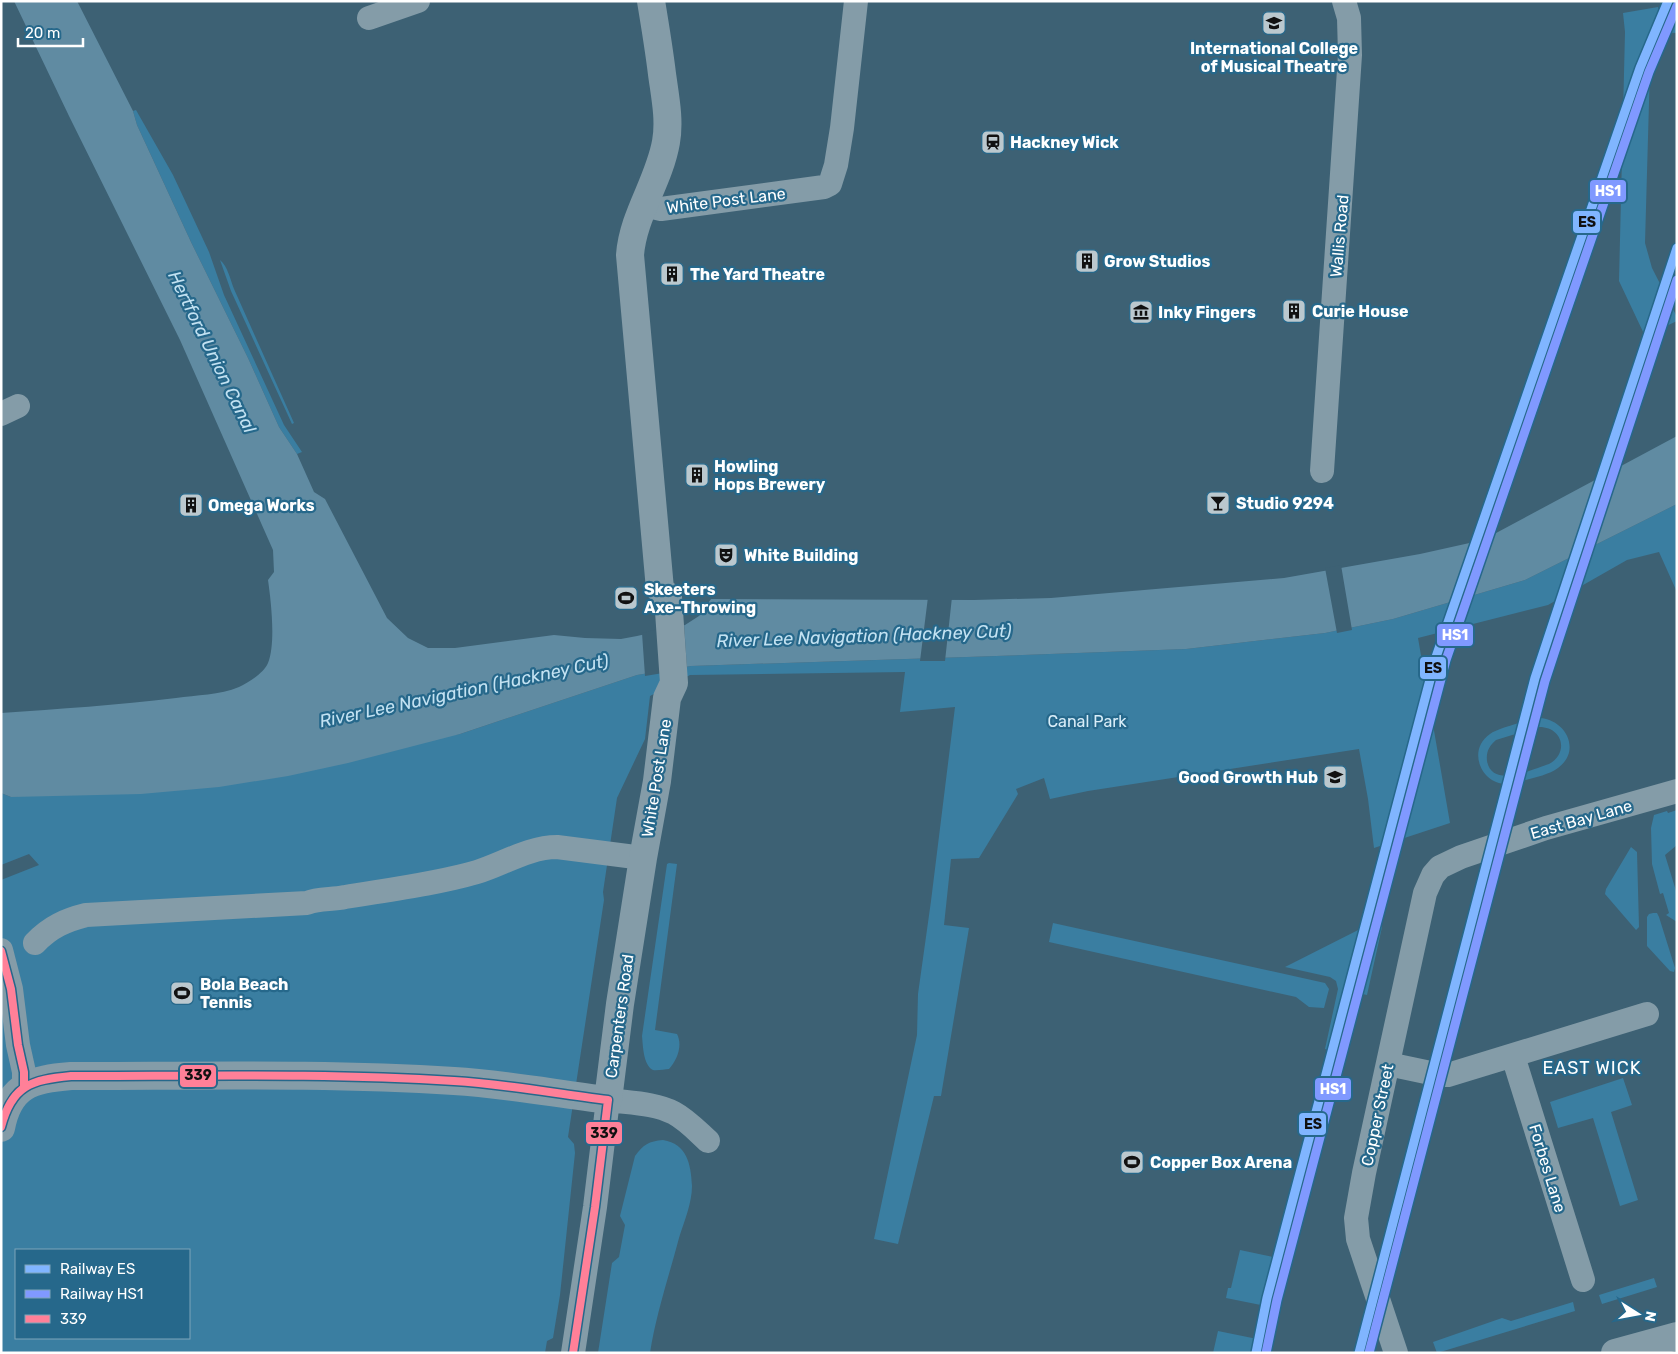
<svg xmlns="http://www.w3.org/2000/svg" width="1678" height="1354" font-family="Rubik,sans-serif">
<style>
.green{fill:#3a7ea1;fill-rule:evenodd}
.water{fill:#608ba2}
.pier{fill:#3d6174}
.lines{fill:none;stroke-linecap:round;stroke-linejoin:round}
.minor{stroke:#849ca8;stroke-width:24}
.tertiary{stroke:#849ca8;stroke-width:28}
.bus-1-casing{stroke:#26688b;stroke-width:11}
.bus-1{stroke:#ff8098;stroke-width:8}
.rail-1-casing{stroke:#26688b;stroke-width:12}
.rail-2-casing{stroke:#26688b;stroke-width:12}
.rail-1{stroke:#80b5ff;stroke-width:9}
.rail-2{stroke:#8099ff;stroke-width:9}
.labels{text-anchor:middle;stroke-width:4.5;stroke-linejoin:round;paint-order:stroke}
.poi-label{font-size:16px;font-weight:bold;fill:#fff;stroke:#26688b;text-anchor:start}
.street-label{font-size:16px;fill:#fff;stroke:#26688b}
.park-label{font-size:16px;fill:#d8edf8;stroke:#26688b}
.water-label{font-size:18px;font-style:italic;fill:#c3e2f2;stroke:#26688b}
.neighbourhood-label{font-size:18px;letter-spacing:1px;fill:#fff;stroke:#26688b}
.line-badge{stroke:#26688b;stroke-width:2}
.badge-label{font-size:14px;text-anchor:middle;font-weight:bold;fill:#fff}
.pale-badge-label{font-size:14px;text-anchor:middle;font-weight:bold;fill:#111}
</style>
<rect width="100%" height="100%" fill="#3d6174"/>
<!-- green -->
<path class="green" d="M1658 7 1660 16 1677 12V33L1651 32 1645 243 1652 268 1677 317V321L1645 336 1619 281 1625 32 1623 13Z
M136 110 173 175 209 252 224 295 284 425 302 452 297 454 279 427 248 358 191 242 137 125 133 111Z
M220 260C228 267 230 279 234 289L294 423 292 424 231 291Z
M1677 504V592L1659 552 1627 560 1548 605 1418 638 1450 823 1374 848 1368 799 1359 749 1088 791 1050 799 1044 778 1016 789 1018 794 979 858 951 859 944 925 969 928 941 1096H934L898 1244 874 1239 917 1035 918 994 931 901 955 707 900 712 905 672 690 675 650 696 645 739 617 798 603 892 604 900 568 1137 574 1144 575 1153 560 1295 553 1338 547 1341 545 1353H1V880L39 865 29 854 1 865V793L11 797 460 734 637 675 691 666 967 657 1186 649 1325 633 1393 619 1525 580ZM16 1250H189V1338H16Z
M1541 718C1567 721 1581 751 1558 768 1547 776 1528 779 1514 783 1485 791 1464 752 1490 734 1498 728 1530 720 1541 718ZM1538 727C1562 726 1570 752 1549 764 1533 769 1492 789 1487 761 1486 752 1489 746 1496 740Z
M1677 810V845L1665 855 1677 894V922L1666 915 1669 913 1663 893 1660 894 1652 864 1651 828 1654 815 1667 811 1668 813Z
M1631 847 1637 852 1639 927 1636 930 1605 894 1606 889Z
M669 863 677 864 655 1030 677 1034C683 1046 677 1060 669 1069 665 1069 657 1071 653 1070 643 1065 643 1045 642 1036L667 864Z
M1653 913H1657L1659 917 1675 968 1674 972 1670 971 1647 946V917L1649 914Z
M1374 922 1382 927 1367 995 1358 993 1343 1052 1325 1049 1338 989 1336 981 1330 977 1285 967Z
M1053 923 1325 983 1329 989 1324 1008 1309 1007 1296 997 1049 942Z
M1623 1078 1632 1105 1611 1112 1638 1200 1620 1206 1593 1118 1558 1128 1550 1102Z
M663 1140C687 1144 691 1164 692 1186 692 1203 684 1222 679 1238 669 1276 656 1314 650 1353H598L612 1263 619 1257 625 1225 620 1216 635 1156C643 1145 649 1141 663 1140Z
M1240 1250 1287 1260 1276 1308 1226 1298 1228 1288H1231Z
M1654 1278 1657 1287 1602 1304 1599 1295Z
M1573 1302 1575 1311 1437 1353 1433 1342 1502 1318 1511 1321Z
M1218 1331 1267 1341 1265 1353H1213Z"/>
<!-- water -->
<path class="water" d="M14 1H77L133 111 137 125 191 242 248 358 279 427 297 454 314 492 325 499 387 618 408 638 428 648H455L554 635 585 638 621 639 637 636 685 625 699 616 711 599 974 600 1051 598 1284 578 1420 554 1483 540 1677 436V504L1525 580 1393 619 1325 633 1186 649 967 657 691 666 637 675 460 734 348 763 288 776 219 787 141 794 11 797 1 793V713C59 709 118 705 176 698 196 695 220 695 239 687 249 682 264 673 268 663 276 643 271 601 268 580L274 572 273 550 180 340 69 116Z"/>
<!-- pier -->
<path class="pier" d="M1341 565 1352 630 1337 633 1325 568Z
M928 597H952L945 661H920Z
M684 623 687 669 645 676 642 633Z"/>
<g class="lines">
<!-- minor -->
<path class="minor" d="M369 18 418 1
M644 205 661 209 824 187 830 184 836 165 842 128 856 1
M1 414 18 406
M1322 471 1350 55 1349 18 1344 1
M35 943C50 927 66 920 86 915L307 903C319 898 332 900 345 897 387 890 436 884 477 872 503 864 529 847 557 847L643 858
M1 950 11 989 18 1045 24 1072V1086
M1513 1056 1583 1280
M1388 1064 1440 1075H1448L1647 1014
M573 1353 595 1207 608 1100C630 1103 655 1103 674 1113 687 1120 697 1131 708 1141
M1396 1353 1358 1239 1356 1218 1364 1173 1425 893 1433 875 1440 867 1461 857 1546 828 1677 791"/>
<!-- tertiary -->
<path class="tertiary" d="M1 1128C9 1085 32 1079 71 1076 199 1076 327 1073 454 1081 506 1084 557 1094 608 1100L620 1004 643 858 657 781 667 698 674 683 668 597 660 589 630 255C633 215 659 182 666 142 670 120 665 96 662 74 659 49 655 25 651 1
M1615 1353 1677 1336"/>
<!-- bus-1 casing -->
<g class="bus-1-casing">
<path id="bus-1" d="M1 951 11 989 18 1045 24 1072V1086
M1 1127C12 1085 31 1080 71 1076 199 1076 326 1073 454 1081 506 1084 557 1094 608 1100L595 1207 573 1353"/>
</g>
<!-- bus-1 -->
<use href="#bus-1" class="bus-1"/>
<!-- rail-1 casing -->
<g class="rail-1-casing">
<path id="rail-1" d="M1256 1353 1267 1298 1436 657 1640 68 1668 1
M1359 1353 1535 678 1677 248"/>
</g>
<!-- rail-2 casing -->
<g class="rail-2-casing">
<path id="rail-2" d="M1266 1353 1277 1300 1446 660 1649 72 1677 6
M1369 1353 1545 681 1677 280"/>
</g>
<!-- rail-1 -->
<use href="#rail-1" class="rail-1"/>
<!-- rail-2 -->
<use href="#rail-2" class="rail-2"/>
</g>
<!-- icons -->
<defs>
<g id="university-square" transform="scale(1.25)"><rect x="-9" y="-9" width="18" height="18" rx="4" fill="#bbc8ce" stroke="#26688b"/><path d="M0-5L7-2L0 1L-7-2ZM-4 1L0 2.5L4 1V4Q0 6-4 4Z" fill="#111"/></g>
<g id="station-square" transform="scale(1.25)"><rect x="-9" y="-9" width="18" height="18" rx="4" fill="#bbc8ce" stroke="#26688b"/><path d="M-3-6H3Q5-6 5-4V2Q5 4 3 4L4.5 6H3L1.5 4h-3L-3 6H-4.5L-3 4Q-5 4-5 2V-4Q-5-6-3-6ZM-3.5-4v3h7v-3ZM-3.5 1v1.5H-2V1ZM2 1v1.5H3.5V1Z" fill="#111"/></g>
<g id="building-square" transform="scale(1.25)"><rect x="-9" y="-9" width="18" height="18" rx="4" fill="#bbc8ce" stroke="#26688b"/><path d="M-4-6H4V6H1V3H-1V6H-4ZM-2.5-4.3h1.7v1.8h-1.7ZM.8-4.3h1.7v1.8H.8ZM-2.5-1h1.7V.8h-1.7ZM.8-1h1.7V.8H.8Z" fill="#111"/></g>
<g id="museum-square" transform="scale(1.25)"><rect x="-9" y="-9" width="18" height="18" rx="4" fill="#bbc8ce" stroke="#26688b"/><path d="M0-6L6-3V-2H-6V-3ZM-5-1h2V3h-2ZM-1-1h2V3h-2ZM3-1h2V3H3ZM-6 4H6V6H-6Z" fill="#111"/></g>
<g id="bar-square" transform="scale(1.25)"><rect x="-9" y="-9" width="18" height="18" rx="4" fill="#bbc8ce" stroke="#26688b"/><path d="M-6-5H6L.8 .8V4.5H3.5V6h-7V4.5H-.8V.8Z" fill="#111"/></g>
<g id="theatre-square" transform="scale(1.25)"><rect x="-9" y="-9" width="18" height="18" rx="4" fill="#bbc8ce" stroke="#26688b"/><path d="M-5-5.5Q0-4 5-5.5V0Q5 5 0 6Q-5 5-5 0ZM-3.3-2.5H-1v1.5H-3.3ZM1-2.5H3.3v1.5H1ZM-2.8 1Q0 5.5 2.8 1Z" fill="#111"/></g>
<g id="stadium-square" transform="scale(1.25)"><rect x="-9" y="-9" width="18" height="18" rx="4" fill="#bbc8ce" stroke="#26688b"/><path d="M0-5a6.5 5 0 1 0 0 10a6.5 5 0 1 0 0-10ZM-3.5-1.8h7v3.6h-7Z" fill="#111"/></g>
</defs>
<g fill-rule="evenodd">
<use href="#university-square" x="1274" y="23"/>
<use href="#station-square" x="993" y="142"/>
<use href="#building-square" x="1087" y="261"/>
<use href="#building-square" x="672" y="274"/>
<use href="#building-square" x="1294" y="311"/>
<use href="#museum-square" x="1141" y="312"/>
<use href="#building-square" x="697" y="475"/>
<use href="#bar-square" x="1218" y="503"/>
<use href="#building-square" x="191" y="505"/>
<use href="#theatre-square" x="726" y="555"/>
<use href="#stadium-square" x="626" y="598"/>
<use href="#university-square" x="1335" y="777"/>
<use href="#stadium-square" x="182" y="993"/>
<use href="#stadium-square" x="1132" y="1162"/>
</g>
<g class="labels">
<!-- poi labels -->
<g class="poi-label">
<text x="1274" y="54" text-anchor="middle">International College<tspan x="1274" dy="18">of Musical Theatre</tspan></text>
<text x="1010" y="148">Hackney Wick</text>
<text x="1104" y="267">Grow Studios</text>
<text x="690" y="280">The Yard Theatre</text>
<text x="1312" y="317">Curie House</text>
<text x="1158" y="318">Inky Fingers</text>
<text x="714" y="472">Howling<tspan x="714" dy="18">Hops Brewery</tspan></text>
<text x="1236" y="509">Studio 9294</text>
<text x="208" y="511">Omega Works</text>
<text x="744" y="561">White Building</text>
<text x="644" y="595">Skeeters<tspan x="644" dy="18">Axe-Throwing</tspan></text>
<text x="1318" y="783" text-anchor="end">Good Growth Hub</text>
<text x="200" y="990">Bola Beach<tspan x="200" dy="18">Tennis</tspan></text>
<text x="1150" y="1168">Copper Box Arena</text>
</g>
<!-- street labels -->
<g class="street-label">
<text transform="translate(726 200) rotate(-7)" y="6">White Post Lane</text>
<text transform="translate(1339 236) rotate(-85)" y="6">Wallis Road</text>
<text transform="translate(656 778) rotate(-81)" y="6">White Post Lane</text>
<text transform="translate(1581 819) rotate(-16)" y="6">East Bay Lane</text>
<text transform="translate(619 1016) rotate(-82)" y="6">Carpenters Road</text>
<text transform="translate(1377 1115) rotate(-78)" y="6">Copper Street</text>
<text transform="translate(1548 1168) rotate(73)" y="6">Forbes Lane</text>
</g>
<!-- park labels -->
<g class="park-label">
<text x="1087" y="727">Canal Park</text>
</g>
<!-- water labels -->
<g class="water-label">
<text transform="translate(212 352) rotate(64)" y="6">Hertford Union Canal</text>
<text transform="translate(864 636) rotate(-2)" y="6">River Lee Navigation (Hackney Cut)</text>
<text transform="translate(464 691) rotate(-12)" y="6">River Lee Navigation (Hackney Cut)</text>
</g>
<!-- neighbourhood labels -->
<g class="neighbourhood-label">
<text x="1592" y="1074">EAST WICK</text>
</g>
</g>
<g class="line-badge">
<rect x="1589" y="179" width="38" height="24" rx="5" fill="#8099ff"/>
<rect x="1572" y="210" width="29" height="24" rx="5" fill="#80b5ff"/>
<rect x="1436" y="623" width="38" height="24" rx="5" fill="#8099ff"/>
<rect x="1419" y="656" width="28" height="24" rx="5" fill="#80b5ff"/>
<rect x="179" y="1064" width="38" height="24" rx="5" fill="#ff8098"/>
<rect x="1314" y="1077" width="38" height="24" rx="5" fill="#8099ff"/>
<rect x="1298" y="1112" width="29" height="24" rx="5" fill="#80b5ff"/>
<rect x="585" y="1121" width="38" height="24" rx="5" fill="#ff8098"/>
</g>
<g class="badge-label">
<text x="1608" y="196">HS1</text>
<text x="1455" y="640">HS1</text>
<text x="1333" y="1094">HS1</text>
</g>
<g class="pale-badge-label">
<text x="1587" y="227">ES</text>
<text x="1433" y="673">ES</text>
<text x="198" y="1080">339</text>
<text x="1313" y="1129">ES</text>
<text x="604" y="1138">339</text>
</g>
<!-- border -->
<rect width="1678" height="1354" fill="none" stroke="#ffffff" stroke-width="5"/>
<!-- legend -->
<rect x="15" y="1249" width="175" height="90" fill="#26688b" stroke="#7da4b9"/>
<rect x="25" y="1265" width="25" height="8" fill="#80b5ff" stroke="#7da4b9"/>
<text x="60" y="1274" font-size="15" fill="#ffffff">Railway ES</text>
<rect x="25" y="1290" width="25" height="8" fill="#8099ff" stroke="#7da4b9"/>
<text x="60" y="1299" font-size="15" fill="#ffffff">Railway HS1</text>
<rect x="25" y="1315" width="25" height="8" fill="#ff8098" stroke="#7da4b9"/>
<text x="60" y="1324" font-size="15" fill="#ffffff">339</text>
<!-- north arrow -->
<g transform="translate(1638 1314) rotate(101)" stroke="#26688b" stroke-width="4" paint-order="stroke">
<path d="M0-4L9 19L0 12L-9 19Z" fill="#ffffff"/>
<text y="-8" font-size="14" font-weight="bold" text-anchor="middle" fill="#ffffff">N</text>
</g>
<!-- scale -->
<path d="M18 38v8h65v-8" fill="none" stroke="#ffffff" stroke-width="2.5"/>
<text x="25" y="38" font-size="15" fill="#ffffff" stroke="#26688b" stroke-width="4" paint-order="stroke">20 m</text>
</svg>
